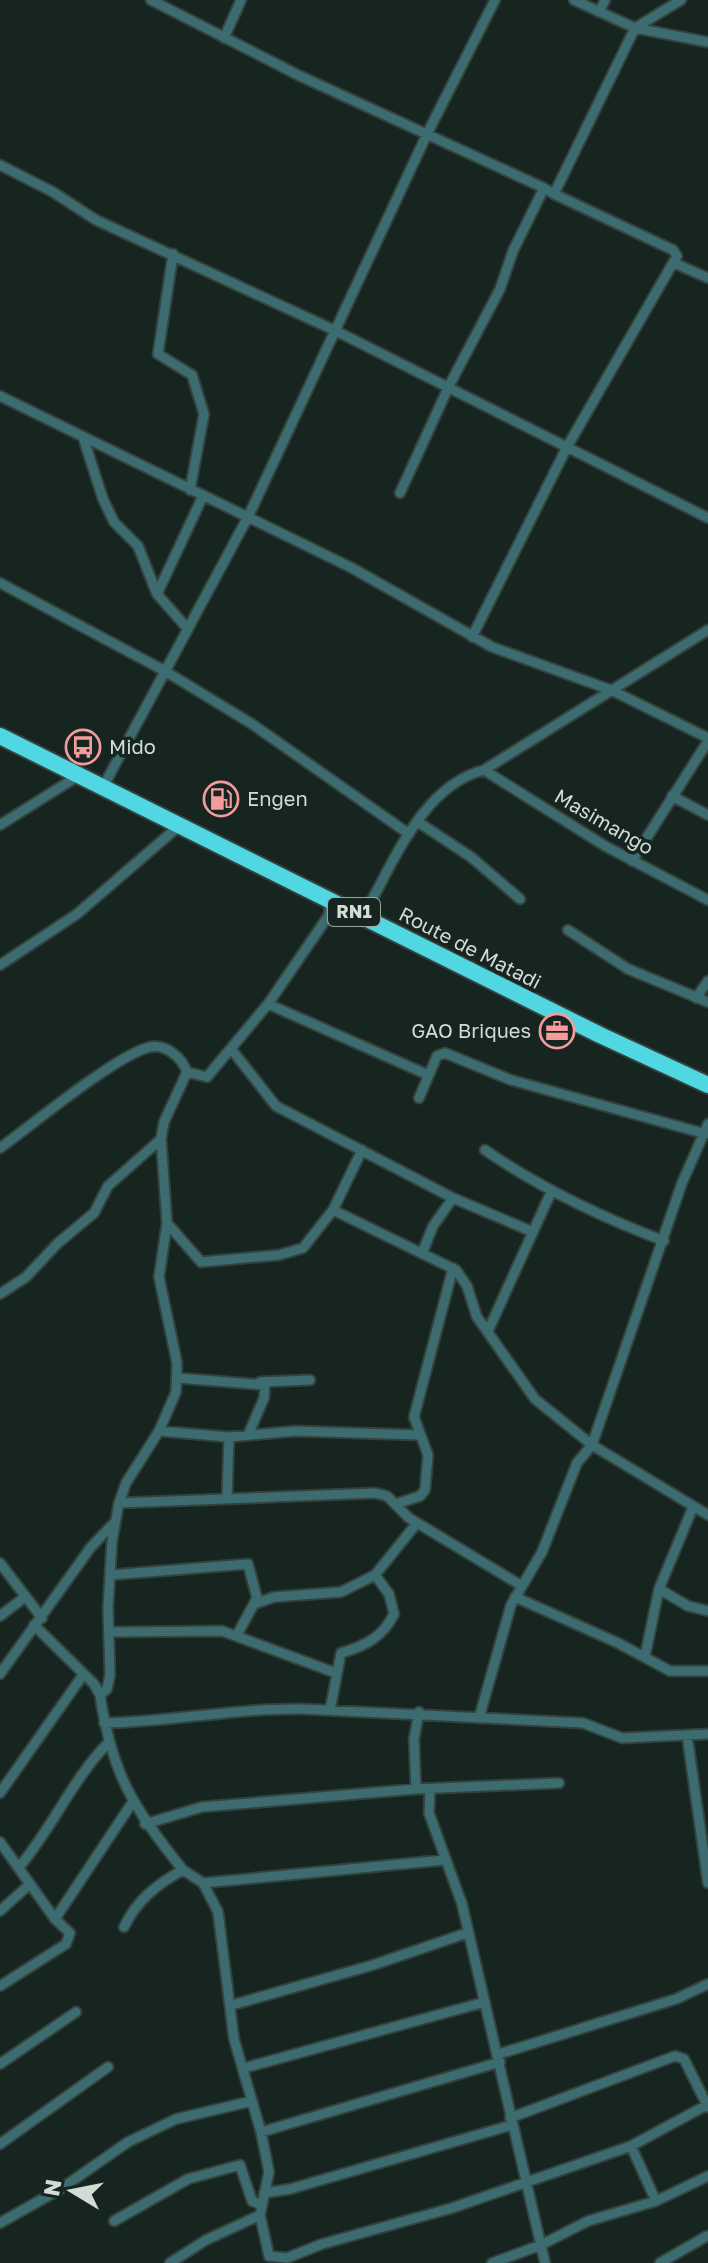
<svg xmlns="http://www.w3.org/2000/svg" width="708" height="2263" font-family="'Golos Text',sans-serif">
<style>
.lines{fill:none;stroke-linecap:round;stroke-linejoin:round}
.street-casing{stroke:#34423d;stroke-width:13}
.highway-casing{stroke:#34423d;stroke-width:20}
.street{stroke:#3d6c70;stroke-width:9}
.highway{stroke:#51d7e2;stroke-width:16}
.labels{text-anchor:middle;stroke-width:7;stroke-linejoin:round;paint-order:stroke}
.shield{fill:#162520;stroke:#9aa4a1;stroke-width:2}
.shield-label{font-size:18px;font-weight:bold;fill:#d2dbd8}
.poi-label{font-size:20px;fill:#d2dbd8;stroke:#162520;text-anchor:start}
.street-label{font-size:20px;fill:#d2dbd8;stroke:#162520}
</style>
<rect width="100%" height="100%" fill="#162520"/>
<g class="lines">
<!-- street casing -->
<g class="street-casing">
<path id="street" d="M151 0 300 76 544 188
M574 0 635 28 708 42
M599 12 605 0
M224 38 241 0
M0 165 53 192 96 220 336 331 708 518
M173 254 158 354 192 375 204 414 190 490
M674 263 708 278
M0 396 352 568 492 647 611 690 708 738
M83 437 103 499 114 522 138 546 157 594
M400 493 449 386 500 289 513 251 544 188 554 194 635 28 681 0
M0 583 165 671 252 724 409 834
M188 629 157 594 203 496
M472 637 567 447 677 256 673 250 554 194
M484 770 605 846 708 900
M103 787 248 517 428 132 495 0
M672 796 708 815
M418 822 471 857 520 899
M0 825 78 776
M632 861 708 741
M363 916C393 865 421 786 484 770L708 630
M568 930 628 969 708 1002
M0 965 77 914 179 826
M696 998 708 981
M268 1004 426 1074
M232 1050 276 1106 453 1198
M419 1098 437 1056 445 1053 511 1080 706 1134
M0 1148C32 1125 116 1055 150 1047 167 1044 182 1058 187 1072L207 1077 268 1004 329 915 330 901
M485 1150C540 1188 601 1217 664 1241
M333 1210 456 1270 467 1286 477 1317 535 1399 592 1445 708 1515
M167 1223 201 1262 279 1255 303 1248 333 1210 362 1150
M423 1251 433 1226 453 1198 533 1232
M0 1294 26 1277 58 1243 94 1213 108 1186 161 1139
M488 1331 552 1190
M178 1378 265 1385 264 1398 248 1435
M260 1382 310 1380
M159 1431 229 1437 296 1431 419 1435
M227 1498 229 1437
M119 1503 375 1493 387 1496 409 1518 522 1586
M396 1504 420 1496 425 1490 428 1455 414 1417 453 1268
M0 1563 42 1618
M110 1575 248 1564 257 1598 237 1635
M659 1589 688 1606 708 1611
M515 1597 618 1643 670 1671H708
M254 1604 274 1597 341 1592 375 1575
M0 1616 25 1597
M34 1625 94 1684 100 1695C112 1774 133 1808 183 1870 157 1884 137 1900 124 1927
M110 1632 222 1631 336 1673
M645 1656 659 1589 693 1507
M0 1674 91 1547 113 1524
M100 1695 107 1689 110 1675 108 1608 112 1541 119 1503 126 1483 159 1431 176 1392 177 1363 159 1277 167 1223 161 1139 164 1122 187 1072
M330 1710 341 1653C365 1646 383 1637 394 1614L389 1594 375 1575 417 1523
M479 1718 511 1605 542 1552 577 1463 592 1445 682 1183 708 1124
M104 1723C170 1722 235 1708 302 1709L583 1723 622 1738 708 1734
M687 1735 708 1883
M416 1789 414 1739 419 1712
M430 1789 429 1813 462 1904 545 2263
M0 1793 83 1675
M145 1824 202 1807 416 1789 559 1783
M0 1842 55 1919 70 1933 66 1944 0 1986
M20 1866C53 1827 73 1778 109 1742
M183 1870 203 1883 218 1912 234 2039 261 2132 269 2172 260 2215 269 2256 287 2258 322 2244 452 2208 631 2146 707 2105
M203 1883 444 1860
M0 1911 30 1884
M55 1919 132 1803
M232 2005 373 1965 467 1933
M499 2054 676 1999 708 1984
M0 2064 76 2012
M244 2068 485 2002
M510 2118 675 2056 684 2059 708 2107
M261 2132 500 2062
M0 2144 108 2067
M264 2193 290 2189 512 2125
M656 2201 708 2176
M114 2221 188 2179 240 2165 252 2201 262 2205
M0 2223 62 2188 128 2142 176 2119 252 2101
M170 2263 206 2240 260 2215
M492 2263 541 2245 588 2221 656 2201 631 2146
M660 2263 707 2236"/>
</g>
<!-- highway casing -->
<g class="highway-casing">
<path id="highway" d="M0 736 600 1035 708 1085"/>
</g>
<!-- street -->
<use href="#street" class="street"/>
<!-- highway -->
<use href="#highway" class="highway"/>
</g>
<!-- icons -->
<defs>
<g id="bus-ring" transform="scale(1.8)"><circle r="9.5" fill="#162520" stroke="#f59b9c" stroke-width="1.5"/><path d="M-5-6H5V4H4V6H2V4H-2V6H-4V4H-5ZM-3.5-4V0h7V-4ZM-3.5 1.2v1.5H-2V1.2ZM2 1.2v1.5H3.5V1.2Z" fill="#f59b9c"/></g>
<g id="fuel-ring" transform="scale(1.8)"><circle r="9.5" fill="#162520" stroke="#f59b9c" stroke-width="1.5"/><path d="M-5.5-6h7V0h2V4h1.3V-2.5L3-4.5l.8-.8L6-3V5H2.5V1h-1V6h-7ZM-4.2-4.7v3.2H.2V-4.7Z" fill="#f59b9c"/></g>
<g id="office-ring" transform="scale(1.8)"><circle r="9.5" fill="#162520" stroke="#f59b9c" stroke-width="1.5"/><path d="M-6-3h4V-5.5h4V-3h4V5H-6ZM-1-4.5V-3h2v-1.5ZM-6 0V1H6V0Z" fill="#f59b9c"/></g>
</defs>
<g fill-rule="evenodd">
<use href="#bus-ring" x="83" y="747"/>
<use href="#fuel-ring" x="221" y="799"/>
<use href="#office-ring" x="557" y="1031"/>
</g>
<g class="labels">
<!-- shield labels -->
<rect class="shield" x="328" y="898" width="52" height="28" rx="6"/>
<g class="shield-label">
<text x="354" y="918">RN1</text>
</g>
<!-- poi labels -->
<g class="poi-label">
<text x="109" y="754">Mido</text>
<text x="247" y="806">Engen</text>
<text x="531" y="1038" text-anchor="end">GAO Briques</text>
</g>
<!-- street labels -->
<g class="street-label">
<text transform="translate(604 822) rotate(30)" y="7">Masimango</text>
<text transform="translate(470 948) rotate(27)" y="7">Route de Matadi</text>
</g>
</g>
<!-- north arrow -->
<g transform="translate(72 2191) rotate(280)" stroke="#162520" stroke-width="6" paint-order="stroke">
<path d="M0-6L14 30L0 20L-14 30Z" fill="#d2dbd8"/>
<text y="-12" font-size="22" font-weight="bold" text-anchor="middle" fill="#d2dbd8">N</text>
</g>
</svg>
